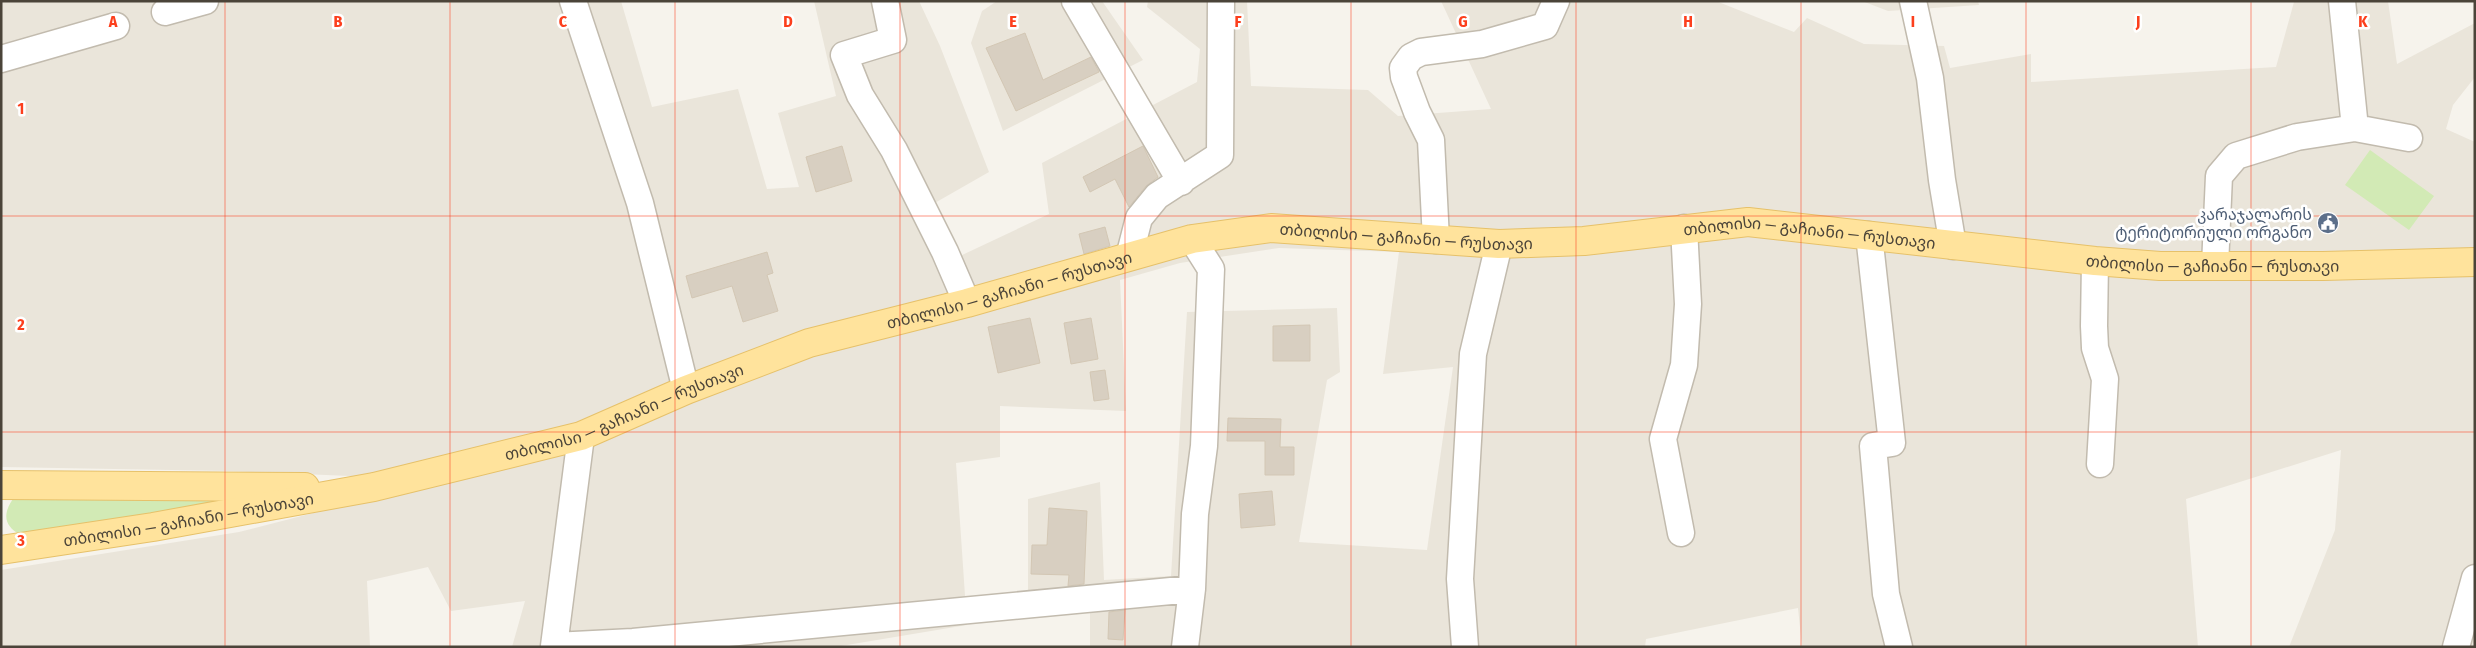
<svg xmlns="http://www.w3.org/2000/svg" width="2476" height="648" font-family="'Fira Sans Condensed','Noto Sans Georgian',sans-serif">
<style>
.residential{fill:#eae5da}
.green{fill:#d2eab5}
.building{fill:#d8cfc1;stroke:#d3c7b4}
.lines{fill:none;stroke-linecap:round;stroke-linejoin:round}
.minor-casing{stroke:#c2bbae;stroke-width:29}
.major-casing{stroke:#e6c16a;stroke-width:30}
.minor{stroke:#fff;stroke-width:26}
.major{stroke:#ffe39c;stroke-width:28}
.grid{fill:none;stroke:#fc3f1d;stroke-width:1;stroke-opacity:0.55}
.labels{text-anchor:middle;stroke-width:5;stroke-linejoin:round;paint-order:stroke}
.service-label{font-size:16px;fill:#4e5e75;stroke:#fff;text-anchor:end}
.street-label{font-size:16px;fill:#4b4439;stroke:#fff}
.grid-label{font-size:16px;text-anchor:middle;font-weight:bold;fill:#fc3f1d;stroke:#fff;stroke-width:5;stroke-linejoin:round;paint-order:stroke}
</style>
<rect width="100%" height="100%" fill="#f6f3ec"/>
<!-- residential -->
<path class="residential" d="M1 1H621L652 107 738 89 767 189 799 187 778 113 836 96 814 1H919L940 46 989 172 933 204 960 256 1049 214 1042 163 1197 82 1200 49 1147 7 1148 1H1247L1251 86 1368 90 1398 116 1491 109 1441 1H1716L1794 32 1807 18 1864 44 1944 46 1950 68 2031 54V82L2276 67 2294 2 2388 1 2397 64 2475 23V77L2453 105 2446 129 2475 142V647H2289L2335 530 2341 450 2186 499 2198 647H1802L1798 608 1646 639 1645 647H1090V611L1028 617V499L1100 482 1104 580 1171 576 1187 312 1337 308 1340 372 1327 380 1299 542 1427 550 1453 367 1383 374 1399 252 1279 248 1180 263 1120 280 1126 411 1000 406V457L956 463 967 625 835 647H512L525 601 451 611 428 567 367 581 370 646 1 647V570L239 532 356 502 350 476 228 471 1 467Z
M997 1H1102L1143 60 1003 131 971 43 982 11Z
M1862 1H1978L1979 5 1888 11Z"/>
<!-- green -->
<path class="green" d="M2370 150 2434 196 2409 230 2345 185Z
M290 494 21 535C2 525 3 512 15 496Z"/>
<!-- building -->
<path class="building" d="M1025 33 1043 80 1091 57 1099 72 1016 111 986 48Z
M842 146 852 181 816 192 806 157Z
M1143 146 1158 177 1146 186 1129 207 1115 179 1090 192 1083 177Z
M1105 227 1110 246 1084 254 1079 234Z
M767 252 773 273 767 275 778 311 743 322 732 286 692 298 686 276Z
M1030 318 1040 363 998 373 988 327Z
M1091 318 1098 359 1071 364 1064 323Z
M1310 325V361H1273V326Z
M1105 370 1109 399 1094 401 1090 372Z
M1228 418 1281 419 1280 447H1294V475H1265V441H1227Z
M1272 491 1275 525 1241 528 1239 494Z
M1049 508 1087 511 1084 584 1068 586 1069 575 1031 574 1032 545H1047Z
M1125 610 1123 640 1108 639 1109 612Z"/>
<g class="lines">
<!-- minor casing -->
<g class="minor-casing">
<path id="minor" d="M573 1 640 203 686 390
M885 1 893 40 844 55 860 95 894 150 945 252 967 303
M1075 1 1181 182
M1913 1 1930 78 1942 180 1953 246
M2342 1 2355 128
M165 12 205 1
M1 59 116 26
M1869 235 1892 443 1873 446 1886 594 1899 647
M1436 240 1431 140 1417 112 1404 77 1403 68 1411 57 1421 52 1482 44 1545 26 1556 1
M1129 257 1139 218 1157 196 1220 155 1221 1
M2095 261 2094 326 2095 348 2105 379 2100 464
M2215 266 2219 176 2236 156 2297 137 2355 128 2409 138
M581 436 554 646 633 642 1192 589
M1681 533 1663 439 1684 365 1688 304 1684 228
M1185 647 1192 589 1195 514 1204 446 1211 269 1192 239
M1465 647 1460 579 1473 354 1499 244
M2456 647 2475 578"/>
</g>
<!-- major casing -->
<g class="major-casing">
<g id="major">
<path d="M1 485 305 487"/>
<path id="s1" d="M1 550 153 527 374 487 581 436 686 390 809 343 967 303 1192 239 1271 228 1499 244 1584 241 1748 222 2095 261 2160 266H2323L2475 262"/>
</g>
</g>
<!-- minor -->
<use href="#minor" class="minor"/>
<!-- major -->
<use href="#major" class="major"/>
</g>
<!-- grid -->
<path class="grid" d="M225 1V647M450 1V647M675 1V647M900 1V647M1125 1V647M1351 1V647M1576 1V647M1801 1V647M2026 1V647M2251 1V647M1 216H2475M1 432H2475"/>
<!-- icons -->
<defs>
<g id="civic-disc" transform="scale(1.125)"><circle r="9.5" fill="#5c6f8a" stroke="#fff"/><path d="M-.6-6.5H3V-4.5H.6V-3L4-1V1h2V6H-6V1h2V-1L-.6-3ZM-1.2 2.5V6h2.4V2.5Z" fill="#fff"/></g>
</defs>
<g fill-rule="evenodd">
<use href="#civic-disc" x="2328" y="223"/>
</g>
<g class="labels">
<!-- service labels -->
<g class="service-label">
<text x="2312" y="220">კარაჯალარის<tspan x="2312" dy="18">ტერიტორიული ორგანო</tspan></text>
</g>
<!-- street labels -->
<g class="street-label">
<text dy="6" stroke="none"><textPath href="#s1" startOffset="1450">თბილისი — გაჩიანი — რუსთავი</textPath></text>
<text dy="6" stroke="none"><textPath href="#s1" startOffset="1855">თბილისი — გაჩიანი — რუსთავი</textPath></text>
<text dy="6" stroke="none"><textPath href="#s1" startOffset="2260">თბილისი — გაჩიანი — რუსთავი</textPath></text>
<text dy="6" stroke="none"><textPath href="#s1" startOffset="1045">თბილისი — გაჩიანი — რუსთავი</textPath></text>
<text dy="6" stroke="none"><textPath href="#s1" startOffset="640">თბილისი — გაჩიანი — რუსთავი</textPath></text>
<text dy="6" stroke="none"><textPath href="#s1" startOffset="190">თბილისი — გაჩიანი — რუსთავი</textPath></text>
</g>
</g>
<g class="grid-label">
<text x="113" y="27">A</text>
<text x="338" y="27">B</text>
<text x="563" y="27">C</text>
<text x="788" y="27">D</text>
<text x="1013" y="27">E</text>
<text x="1238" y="27">F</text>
<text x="1463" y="27">G</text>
<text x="1688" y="27">H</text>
<text x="1913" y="27">I</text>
<text x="2138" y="27">J</text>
<text x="2363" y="27">K</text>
<text x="21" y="114">1</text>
<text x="21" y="330">2</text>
<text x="21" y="546">3</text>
</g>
<!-- border -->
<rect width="2476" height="648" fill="none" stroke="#4b4439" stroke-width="5"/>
</svg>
